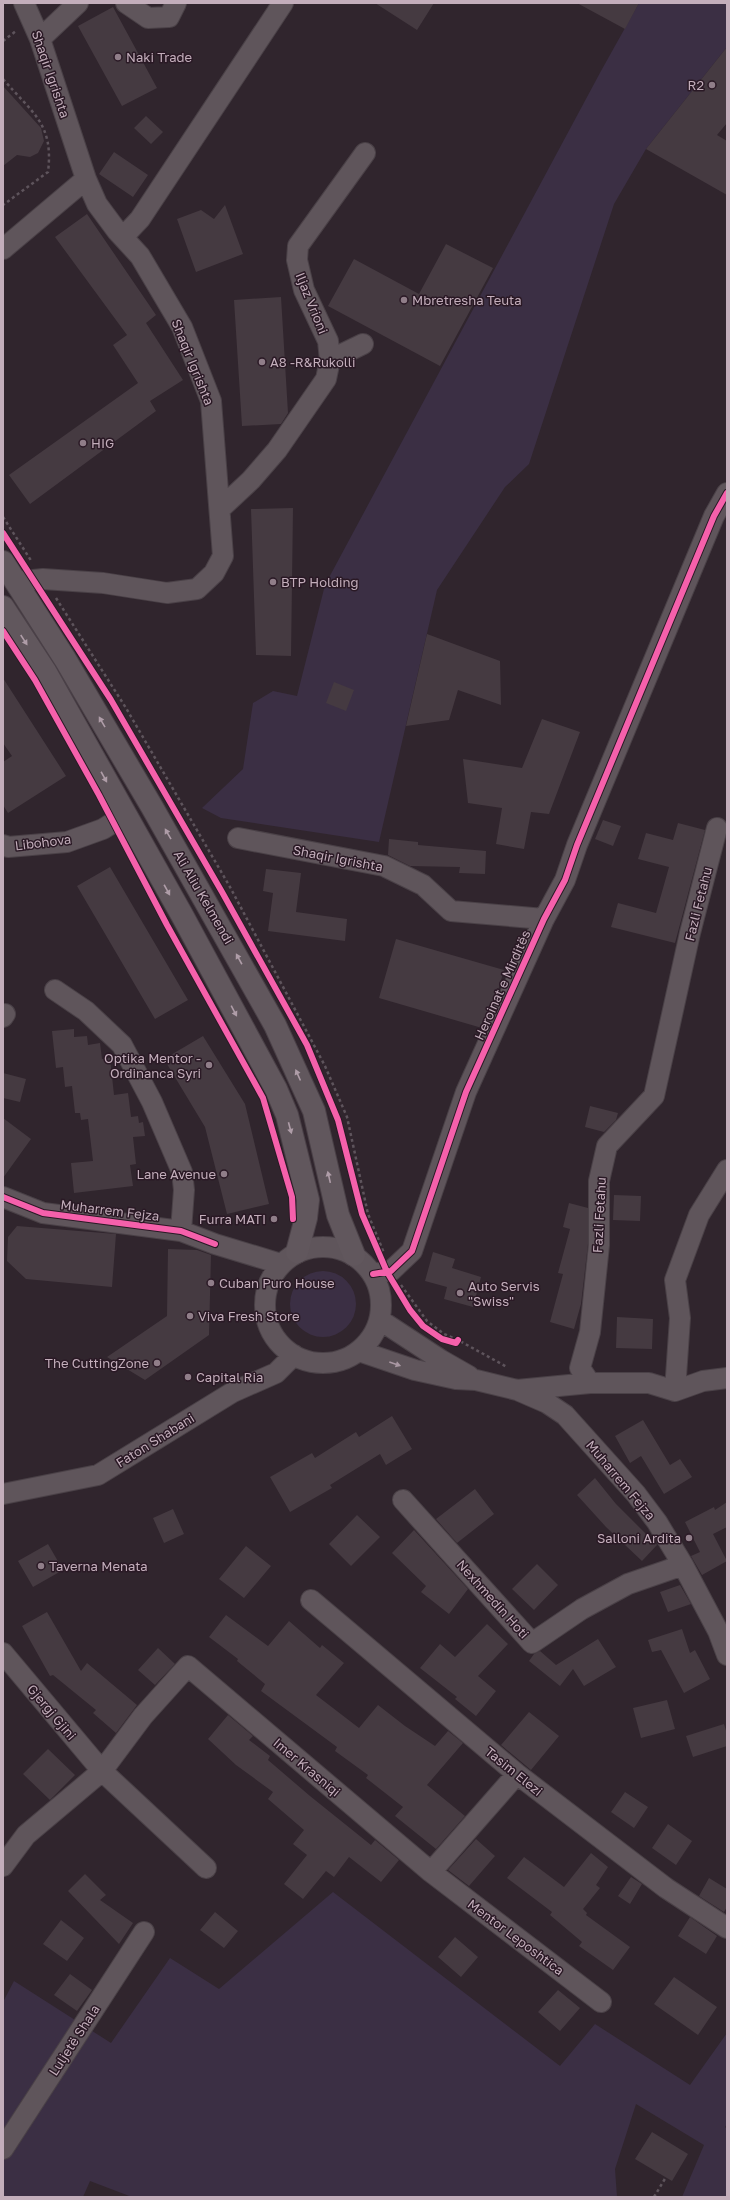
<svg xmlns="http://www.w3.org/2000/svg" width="730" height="2200" font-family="'Golos Text',sans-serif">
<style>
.green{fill:#3b2f44}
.building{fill:#453a41}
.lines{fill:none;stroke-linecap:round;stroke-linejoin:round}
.minor-casing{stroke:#4a4147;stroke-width:22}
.major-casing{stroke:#4a4047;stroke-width:24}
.path{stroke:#5e545c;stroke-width:2.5;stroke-dasharray:3 3;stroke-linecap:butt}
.minor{stroke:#5f555b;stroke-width:20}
.major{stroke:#61575d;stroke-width:22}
.cycleway-casing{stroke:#2a1925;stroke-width:8}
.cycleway{stroke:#f560ab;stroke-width:6}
.oneway{fill:#af9da8}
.oneway2{fill:#aa98a3}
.poi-dot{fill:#907e89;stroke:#2a1925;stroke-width:1.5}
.labels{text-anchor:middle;stroke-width:3;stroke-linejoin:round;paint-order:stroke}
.poi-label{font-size:13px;fill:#c3aebb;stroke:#2a1925;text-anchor:start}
.street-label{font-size:13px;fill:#c3aebb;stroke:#2a1925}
</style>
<rect width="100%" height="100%" fill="#30252d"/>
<!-- green -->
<path class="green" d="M639 3H727V47L646 149 614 204 529 464 505 487 437 590 379 842 221 818 202 808 243 769 253 703 273 691 297 696 325 585 601 71Z
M290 1304a33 33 0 1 1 66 0a33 33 0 1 1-66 0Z
M333 1892 560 2066 595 2024 690 2085 727 2033V2124L725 2127 727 2129V2197H682L704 2145 636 2104 615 2169 617 2197H132L90 2181 83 2197H3V2002L14 1981 111 2043 170 1958 219 1989Z"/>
<!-- building -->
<path class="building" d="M375 3H434L417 30Z
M577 3H639L625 29Z
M113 7 157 88 122 106 78 26Z
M727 47V123L717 135 727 141V195L646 149Z
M3 86 41 128 44 141 38 153 30 157 17 155 3 166Z
M146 116 163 132 151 144 134 128Z
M114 152 148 175 133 197 99 174Z
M225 205 243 254 196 272 177 219 201 210 214 219Z
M87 214 156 315 146 323 183 380 150 401 156 411 30 504 9 475 138 383 113 345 127 335 55 237Z
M446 244 493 268 440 366 328 306 354 259 419 294Z
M281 297 288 413 281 424 242 426 234 300Z
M293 508 291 656 256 655 251 509Z
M427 634 500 661 501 705 458 690 449 720 406 726Z
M3 678 66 776 8 813 3 805V762L12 756 3 743Z
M334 682 354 690 346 711 326 703Z
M542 719 580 732 549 814 531 812 524 849 496 844 502 808 468 803 463 759 522 768Z
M603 820 621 826 613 846 595 839Z
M678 823 705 830 675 943 611 927 618 903 656 913 669 867 638 859 646 833 673 840Z
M389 839 418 842V845L486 851 485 874 459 873 460 867 410 866 388 855Z
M110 867 188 1000 155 1019 77 886Z
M266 869 301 873 296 912 347 919 345 941 268 931 273 893 263 891Z
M396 939 504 970 497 994 482 1028 379 998Z
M74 1029V1037L87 1036 88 1045 100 1043 102 1059 110 1058 114 1095 128 1093 131 1117 138 1116 139 1123 143 1122 145 1136 133 1137 136 1164 130 1165 133 1186 74 1193 71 1163 93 1161 88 1119 81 1120 80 1113H75L72 1086 65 1087 63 1067 56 1068 52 1031Z
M203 1036 245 1104 269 1204 227 1214 205 1127 164 1059Z
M3 1073 26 1079 20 1102 3 1098Z
M590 1106 618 1113 616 1120 604 1132 585 1127Z
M3 1118 31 1139 3 1178Z
M614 1195 641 1196 640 1221 613 1220Z
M569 1203 588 1208V1244L581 1304 574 1329 550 1322 563 1274 558 1273 570 1229 563 1227Z
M17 1226 116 1234 112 1287 26 1279 7 1261 8 1237Z
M168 1249 197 1250 211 1255 209 1335 145 1380 107 1357 167 1316Z
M433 1252 455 1259 452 1268 481 1277 473 1307 444 1299 447 1287 425 1281Z
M617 1317 653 1319 652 1349 616 1348Z
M392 1416 412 1449 386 1465 380 1454 330 1485 332 1488 290 1512 270 1477 312 1453 315 1458 356 1432 359 1437Z
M643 1420 670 1465 680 1459 692 1477 664 1494 641 1456 630 1463 615 1436Z
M595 1478 616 1504 657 1545 642 1561 606 1527 577 1495Z
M475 1489 494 1514 457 1543 436 1519Z
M727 1502V1527L713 1534 727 1561 702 1575 691 1556 700 1552 685 1522 714 1507 715 1510Z
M173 1509 184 1534 164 1543 153 1518Z
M357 1515 380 1537 351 1566 329 1544Z
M414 1530 468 1589 449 1614 421 1592 426 1586 392 1553Z
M48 1544 63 1570 33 1587 18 1561Z
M246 1546 271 1566 244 1598 219 1579Z
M537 1564 558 1585 534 1610 512 1589Z
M680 1585 691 1604 668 1612 660 1592Z
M47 1612 81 1671 87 1663 137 1705 116 1733 93 1713 96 1710 53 1675 50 1676 22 1626Z
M226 1615 268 1646 289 1621 320 1648 322 1645 344 1663 316 1695 359 1728 378 1705 405 1726 435 1746 448 1731 463 1743 427 1785 465 1816 436 1849 395 1816 403 1807 366 1778 368 1775 335 1751 337 1747 261 1691 265 1684 237 1661 238 1659 209 1637Z
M487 1624 508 1644 478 1676 496 1691 476 1716 455 1699 457 1697 420 1668 440 1644 455 1657Z
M682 1629 690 1653 695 1650 710 1679 684 1693 661 1650 652 1652 648 1640Z
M598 1639 616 1667 584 1686 573 1669 560 1686 529 1661 534 1654 540 1651 556 1665Z
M158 1648 175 1664 155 1685 138 1670Z
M667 1700 675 1729 641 1738 633 1708Z
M529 1712 559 1736 531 1770 501 1745Z
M228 1715 253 1736 249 1740 270 1756 268 1760 310 1796 371 1845 375 1840 399 1860 381 1882 349 1857 334 1877 326 1871 303 1899 284 1884 307 1855 293 1844 304 1830 268 1799 273 1792 236 1765 208 1739Z
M724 1724 727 1734V1746L693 1757 686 1736Z
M48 1749 75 1775 50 1800 23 1774Z
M625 1792 648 1807 634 1828 611 1812Z
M668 1824 692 1841 676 1865 652 1848Z
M476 1839 495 1856 469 1886 448 1870Z
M591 1853 608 1867 596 1885 600 1888 583 1909 587 1913 586 1915 630 1947 613 1970 579 1946 582 1942 550 1915 552 1912 507 1878 524 1857 564 1887Z
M85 1874 106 1895 100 1900 133 1923 119 1944 68 1891Z
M631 1877 642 1884 630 1904 618 1896Z
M709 1878 727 1889V1907L724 1912 699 1896Z
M215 1912 238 1931 224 1948 200 1930Z
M690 1917 717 1936 706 1954 678 1936Z
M61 1920 84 1938 67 1961 43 1944Z
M455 1937 478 1957 461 1977 438 1957Z
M70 1974 92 1990 77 2011 54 1995Z
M674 1977 717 2007 698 2035 654 2004Z
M558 1990 580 2008 560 2031 538 2012Z
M652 2132 688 2154 672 2181 635 2159Z"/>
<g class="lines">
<!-- minor casing -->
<g class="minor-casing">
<path id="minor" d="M126 3 148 18 169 17 176 3
M40 39 78 3
M123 237 140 219 283 3
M3 249 86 179
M330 360 363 344
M220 509 251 480 277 450 326 379 330 360 328 341 304 290 297 260 298 246 365 153
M15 582 43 579 103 583 167 593 197 589 214 573 223 556 211 401 182 327 140 256 117 231 97 204 86 179 40 39 24 3
M238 838 384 866 423 885 451 911 544 919
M3 845 8 847 67 842 103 829 125 815
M55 990 86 1011 122 1045 152 1102 182 1172 184 1190 181 1231
M3 1017 5 1014
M3 1197 43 1213 181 1231 215 1244 281 1264
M265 1305a58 58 0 1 1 116 0a58 58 0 1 1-116 0Z
M373 1274 391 1271 412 1251 466 1092 544 919 565 880 577 845 714 516 727 493
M380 1320 441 1360 469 1376
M359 1351 415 1370 456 1379 476 1380 517 1390 547 1403 565 1415 636 1494 657 1522 683 1565 718 1631 727 1655
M590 1383H649L675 1391 703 1381 727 1378
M517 1390 590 1383 580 1368 590 1332 599 1245V1181L607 1146 654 1096 690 933 717 828
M675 1391 680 1318 675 1280 699 1215 727 1170
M3 1494 98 1475 233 1392 276 1373 294 1355
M403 1500 532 1643 582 1609 628 1584 683 1565
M311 1600 517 1774 666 1888 727 1928
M3 1653 102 1771 206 1868
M3 1866 26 1835 102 1771 143 1716 188 1666 431 1872 601 2002
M431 1872 517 1774
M3 2149 144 1932"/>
</g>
<!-- major casing -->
<g class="major-casing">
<path id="major" d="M3 562 65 659 152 807 275 1025 314 1111 338 1215 354 1255
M3 607 45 671 182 915 276 1089 287 1115 308 1200 306 1218 297 1252"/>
</g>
<!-- path -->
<path class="path" d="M3 41 16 31
M3 79C32 113 54 123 48 172L3 205
M3 517 32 562
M56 598 126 708 230 887 325 1066 347 1117 368 1214 384 1253
M401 1285 427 1321 444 1334 458 1340 507 1367
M654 2197 666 2177"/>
<!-- minor -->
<use href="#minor" class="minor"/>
<!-- major -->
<use href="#major" class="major"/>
<!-- cycleway casing -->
<g class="cycleway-casing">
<path id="cycleway" d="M3 533 111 700 222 892 307 1045 338 1120 362 1214 387 1272 410 1310 423 1326 442 1339 456 1343 458 1340
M3 631 35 680 99 795 167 925 263 1098 292 1197 293 1219
M3 1197 43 1213 181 1231 215 1244
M373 1274 391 1271 412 1251 466 1092 544 919 565 880 577 845 714 516 727 493"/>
</g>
<!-- cycleway -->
<use href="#cycleway" class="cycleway"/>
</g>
<!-- one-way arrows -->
<defs><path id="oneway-solid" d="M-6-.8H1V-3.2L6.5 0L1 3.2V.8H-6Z"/></defs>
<g class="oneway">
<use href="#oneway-solid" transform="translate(24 640) rotate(57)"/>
<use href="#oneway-solid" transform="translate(102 722) rotate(-120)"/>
<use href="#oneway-solid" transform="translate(104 777) rotate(61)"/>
<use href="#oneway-solid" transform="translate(168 834) rotate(-120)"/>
<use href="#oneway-solid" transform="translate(167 890) rotate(61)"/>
<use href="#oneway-solid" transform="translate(239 959) rotate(-119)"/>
<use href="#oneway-solid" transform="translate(234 1011) rotate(62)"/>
<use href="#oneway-solid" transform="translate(298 1075) rotate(-114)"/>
<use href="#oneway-solid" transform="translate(290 1128) rotate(75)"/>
<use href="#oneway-solid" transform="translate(329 1177) rotate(-103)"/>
</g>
<use class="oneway2" href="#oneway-solid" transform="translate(395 1364) rotate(19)"/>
<!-- markers -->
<g class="poi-dot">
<circle cx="118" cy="57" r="4"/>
<circle cx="712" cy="85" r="4"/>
<circle cx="404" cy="300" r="4"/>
<circle cx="262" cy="362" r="4"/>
<circle cx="83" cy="443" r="4"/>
<circle cx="273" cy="582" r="4"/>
<circle cx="209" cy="1065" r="4"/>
<circle cx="224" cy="1174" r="4"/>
<circle cx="274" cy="1219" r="4"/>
<circle cx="211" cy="1283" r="4"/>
<circle cx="460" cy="1293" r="4"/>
<circle cx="190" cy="1316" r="4"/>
<circle cx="157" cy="1363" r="4"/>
<circle cx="188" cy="1377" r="4"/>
<circle cx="689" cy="1538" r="4"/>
<circle cx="41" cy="1566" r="4"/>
</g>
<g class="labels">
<!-- poi labels -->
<g class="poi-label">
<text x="126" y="62">Naki Trade</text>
<text x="704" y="90" text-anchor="end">R2</text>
<text x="412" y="305">Mbretresha Teuta</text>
<text x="270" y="367">A8 -R&amp;Rukolli</text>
<text x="91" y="448">HIG</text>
<text x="281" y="587">BTP Holding</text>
<text x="201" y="1063" text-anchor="end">Optika Mentor -<tspan x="201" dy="15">Ordinanca Syri</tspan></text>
<text x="216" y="1179" text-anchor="end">Lane Avenue</text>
<text x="266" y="1224" text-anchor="end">Furra MATI</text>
<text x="219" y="1288">Cuban Puro House</text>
<text x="468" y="1291">Auto Servis<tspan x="468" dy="15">"Swiss"</tspan></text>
<text x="198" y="1321">Viva Fresh Store</text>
<text x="149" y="1368" text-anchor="end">The CuttingZone</text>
<text x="196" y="1382">Capital Ria</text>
<text x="681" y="1543" text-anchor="end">Salloni Ardita</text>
<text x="49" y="1571">Taverna Menata</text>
</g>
<!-- street labels -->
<g class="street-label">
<text transform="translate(51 74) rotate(71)" y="5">Shaqir Igrishta</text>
<text transform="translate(312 303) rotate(68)" y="5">Iljaz Vrioni</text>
<text transform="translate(193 362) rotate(68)" y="5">Shaqir Igrishta</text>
<text transform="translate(43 842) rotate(-7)" y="5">Libohova</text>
<text transform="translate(338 858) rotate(11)" y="5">Shaqir Igrishta</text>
<text transform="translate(204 897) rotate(60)" y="5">Ali Aliu Kelmendi</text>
<text transform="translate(698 904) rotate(-76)" y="5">Fazli Fetahu</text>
<text transform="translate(502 985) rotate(-66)" y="5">Heroinat e Mirditës</text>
<text transform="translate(110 1210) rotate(7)" y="5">Muharrem Fejza</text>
<text transform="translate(599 1215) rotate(-87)" y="5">Fazli Fetahu</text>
<text transform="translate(155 1440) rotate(-32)" y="5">Faton Shabani</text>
<text transform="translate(621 1480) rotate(50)" y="5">Muharrem Fejza</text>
<text transform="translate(493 1599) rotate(48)" y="5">Nexhmedin Hoti</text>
<text transform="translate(52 1712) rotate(50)" y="5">Gjergj Gjini</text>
<text transform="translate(307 1767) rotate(40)" y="5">Imer Krasniqi</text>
<text transform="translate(514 1771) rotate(39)" y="5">Tasim Elezi</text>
<text transform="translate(516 1937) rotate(37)" y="5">Mentor Leposhtica</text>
<text transform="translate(74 2040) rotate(-57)" y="5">Luljetë Shala</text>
</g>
</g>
<!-- border -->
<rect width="730" height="2200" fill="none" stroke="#c3aebb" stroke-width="8"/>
</svg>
